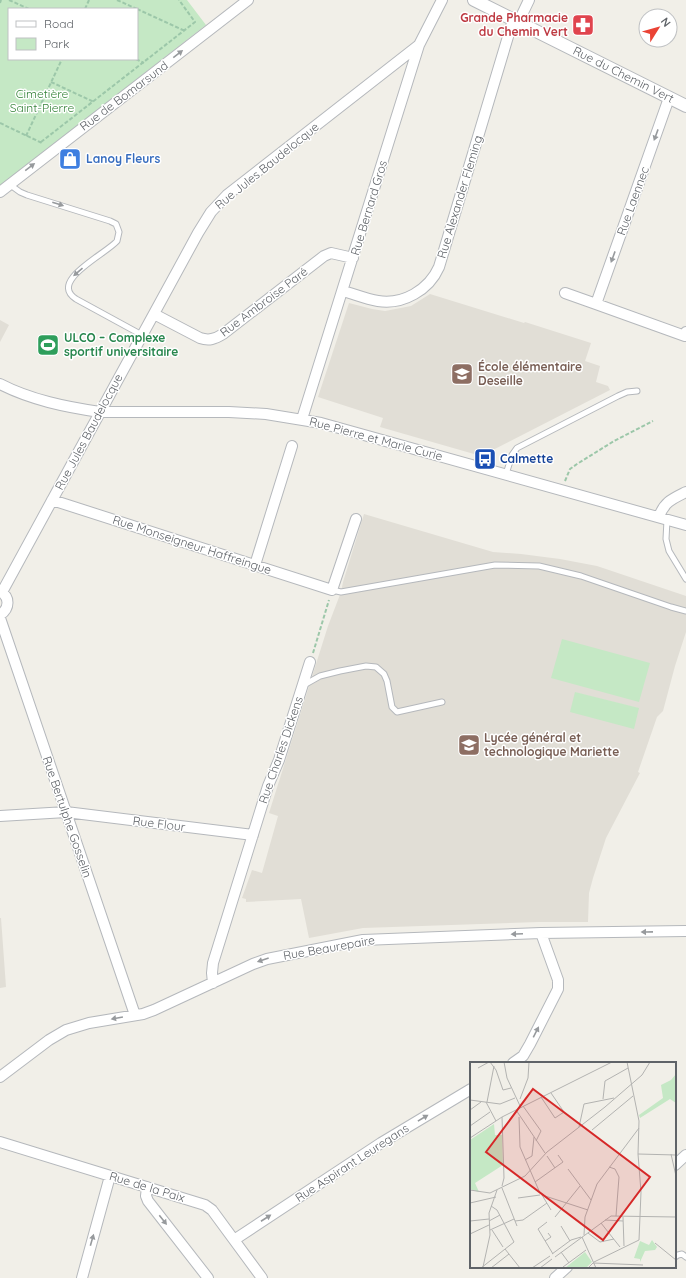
<svg xmlns="http://www.w3.org/2000/svg" width="686" height="1278" font-family="Quicksand,sans-serif">
<style>
.education{fill:#e1ded6}
.green{fill:#c5e8c5;fill-rule:evenodd}
.lines{fill:none;stroke-linecap:round;stroke-linejoin:round}
.service-casing{stroke:#b5b8bc;stroke-width:7}
.minor-casing{stroke:#b5b8bc;stroke-width:12}
.tertiary-casing{stroke:#b5b8bc;stroke-width:14}
.path{stroke:#9cc7a9;stroke-width:2;stroke-dasharray:4 2;stroke-linecap:butt}
.service{stroke:#fff;stroke-width:5}
.minor{stroke:#fff;stroke-width:10}
.tertiary{stroke:#fff;stroke-width:12}
.oneway{fill:#979a9d}
.labels{text-anchor:middle;stroke-width:3;stroke-linejoin:round;paint-order:stroke}
.health-label{font-size:12px;font-weight:bold;fill:#be3a42;stroke:#fff;text-anchor:end}
.street-label{font-size:12px;fill:#5f6368;stroke:#fff}
.park-label{font-size:12px;fill:#348238;stroke:#fff}
.shop-label{font-size:12px;font-weight:bold;fill:#366cbe;stroke:#fff;text-anchor:start}
.leisure-label{font-size:12px;font-weight:bold;fill:#27864d;stroke:#fff;text-anchor:start}
.education-label{font-size:12px;font-weight:bold;fill:#785e54;stroke:#fff;text-anchor:start}
.transit-label{font-size:12px;font-weight:bold;fill:#164399;stroke:#fff;text-anchor:start}
.inset-road{fill:none;stroke:#b3b3b1;stroke-width:1}
.view{fill:#d62828;fill-opacity:0.15;stroke:#d62828;stroke-width:2}
.inset-edge{fill:none;stroke:#5f6368;stroke-width:2}
</style>
<rect width="100%" height="100%" fill="#f1efe8"/>
<!-- education -->
<path class="education" d="M430 294 524 323 525 322 591 343 585 361 600 366 596 382 608 386 610 390 481 456 380 427 383 418 318 397 349 303 372 309 385 311 411 306Z
M0 320 9 325 0 342Z
M364 514 493 552 521 554 560 559 597 566 686 596V632L675 666 663 711 657 717 638 772 640 773 606 838 593 878 589 893 588 922H539L363 928 309 938 301 899 246 902V899L242 898 252 870 262 873 278 816 269 813 328 626 341 592 343 582Z
M0 918H1L6 987 0 988Z"/>
<!-- green -->
<path class="green" d="M0 0H187L206 25 0 186ZM9 9H137V59H9Z
M562 639 650 663 639 702 551 678Z
M575 692 639 708 634 729 570 712Z"/>
<g class="lines">
<!-- service casing -->
<g class="service-casing">
<path id="service" d="M9 184 20 192 27 195 110 221 116 224 119 232 117 241C106 254 48 281 76 299L142 335
M506 474 512 455 517 448 618 396 627 392 637 391
M667 520 666 539 669 551 686 579
M332 590 341 592 495 565 539 566 581 576 671 607 686 611
M304 685 320 676 340 671 366 666 376 667 384 674 387 681 392 707 397 712 442 702
M675 1257 678 1255 682 1254 686 1257"/>
</g>
<!-- minor casing -->
<g class="minor-casing">
<path id="minor" d="M518 23 529 0
M669 98 596 304 685 336 686 332
M0 192 248 0
M343 291C354 294 366 299 378 301 403 305 429 290 439 267L513 20
M565 293 596 304
M154 314 200 338C209 341 215 339 223 334L324 256 331 253 353 258
M0 384C31 400 66 407 100 412H229L266 414 321 423 686 525
M302 419 419 45 442 0
M52 500 332 590 356 519
M659 517C664 502 672 499 686 492
M255 565 292 446
M0 591C10 597 10 608 0 615
M2 592 198 233 211 212 227 195 419 45
M0 618 135 1015
M0 816 66 812 253 835
M213 983 212 973 213 963 268 786 279 760 310 662
M513 1063 523 1056 530 1044 558 989V980L541 933
M0 1077 49 1040 66 1030 89 1023 143 1014 154 1010 253 964 267 959 363 940 541 933 686 931
M0 1142 205 1205 212 1210 262 1278
M675 1165 686 1155
M147 1187 146 1196 148 1201 208 1278
M234 1240 381 1143 471 1089
M82 1278 110 1176
M555 1278 567 1267"/>
</g>
<!-- tertiary casing -->
<g class="tertiary-casing">
<g id="tertiary">
<path id="s1" d="M474 0 686 106"/>
</g>
</g>
<!-- path -->
<path class="path" d="M9 0 29 9
M117 0 137 9
M0 3 1 0
M85 9 89 0
M137 9 185 31
M136 59 144 63
M51 82 94 102
M0 123 42 143
M26 136 62 59
M41 142 195 22 179 0
M565 481 570 469 577 464 614 441 653 421
M313 653 329 600"/>
<!-- service -->
<use href="#service" class="service"/>
<!-- minor -->
<use href="#minor" class="minor"/>
<!-- tertiary -->
<use href="#tertiary" class="tertiary"/>
</g>
<!-- one-way arrows -->
<defs><path id="oneway-solid" d="M-6-.8H1V-3.2L6.5 0L1 3.2V.8H-6Z"/></defs>
<g class="oneway">
<use href="#oneway-solid" transform="translate(178 54) rotate(-38)"/>
<use href="#oneway-solid" transform="translate(656 135) rotate(110)"/>
<use href="#oneway-solid" transform="translate(30 167) rotate(-37)"/>
<use href="#oneway-solid" transform="translate(58 204) rotate(18)"/>
<use href="#oneway-solid" transform="translate(613 257) rotate(110)"/>
<use href="#oneway-solid" transform="translate(78 272) rotate(139)"/>
<use href="#oneway-solid" transform="translate(647 932) rotate(179)"/>
<use href="#oneway-solid" transform="translate(517 934) rotate(178)"/>
<use href="#oneway-solid" transform="translate(263 960) rotate(161)"/>
<use href="#oneway-solid" transform="translate(117 1018) rotate(170)"/>
<use href="#oneway-solid" transform="translate(536 1032) rotate(-63)"/>
<use href="#oneway-solid" transform="translate(423 1118) rotate(-31)"/>
<use href="#oneway-solid" transform="translate(266 1218) rotate(-33)"/>
<use href="#oneway-solid" transform="translate(163 1220) rotate(52)"/>
<use href="#oneway-solid" transform="translate(92 1240) rotate(-74)"/>
</g>
<!-- icons -->
<defs>
<g id="pharmacy-square" transform="scale(1.15)"><rect x="-9" y="-9" width="18" height="18" rx="4" fill="#e0444e" stroke="#fff"/><path d="M-2-6h4v4h4v4h-4v4h-4v-4h-4v-4h4Z" fill="#fff"/></g>
<g id="shop-square" transform="scale(1.15)"><rect x="-9" y="-9" width="18" height="18" rx="4" fill="#3f7fe0" stroke="#fff"/><path d="M-5-2.5h2.3a2.7 3.5 0 0 1 5.4 0H5L5.5 6h-11ZM-1.5-2.5h3a1.5 2.3 0 0 0-3 0Z" fill="#fff"/></g>
<g id="stadium-square" transform="scale(1.15)"><rect x="-9" y="-9" width="18" height="18" rx="4" fill="#2e9e5b" stroke="#fff"/><path d="M0-5a6.5 5 0 1 0 0 10a6.5 5 0 1 0 0-10ZM-3.5-1.8h7v3.6h-7Z" fill="#fff"/></g>
<g id="school-square" transform="scale(1.15)"><rect x="-9" y="-9" width="18" height="18" rx="4" fill="#8d6e63" stroke="#fff"/><path d="M0-5L7-2L0 1L-7-2ZM-4 1L0 2.5L4 1V4Q0 6-4 4Z" fill="#fff"/></g>
<g id="bus-square" transform="scale(1.15)"><rect x="-9" y="-9" width="18" height="18" rx="4" fill="#1a4fb4" stroke="#fff"/><path d="M-5-6H5V4H4V6H2V4H-2V6H-4V4H-5ZM-3.5-4V0h7V-4ZM-3.5 1.2v1.5H-2V1.2ZM2 1.2v1.5H3.5V1.2Z" fill="#fff"/></g>
</defs>
<g fill-rule="evenodd">
<use href="#pharmacy-square" x="583" y="25"/>
<use href="#shop-square" x="70" y="159"/>
<use href="#stadium-square" x="48" y="345"/>
<use href="#school-square" x="462" y="374"/>
<use href="#bus-square" x="485" y="459"/>
<use href="#school-square" x="469" y="745"/>
</g>
<g class="labels">
<!-- health labels -->
<g class="health-label">
<text x="568" y="22">Grande Pharmacie<tspan x="568" dy="14">du Chemin Vert</tspan></text>
</g>
<!-- street labels -->
<g class="street-label">
<text dy="4" stroke="none"><textPath href="#s1" startOffset="167">Rue du Chemin Vert</textPath></text>
<text transform="translate(124 96) rotate(-37)" y="4">Rue de Bomarsund</text>
<text transform="translate(267 166) rotate(-39)" y="4">Rue Jules Baudelocque</text>
<text transform="translate(460 197) rotate(-73)" y="4">Rue Alexander Fleming</text>
<text transform="translate(633 201) rotate(-70)" y="4">Rue Laennec</text>
<text transform="translate(369 208) rotate(-73)" y="4">Rue Bernard Gros</text>
<text transform="translate(264 302) rotate(-37)" y="4">Rue Ambroise Paré</text>
<text transform="translate(89 432) rotate(-62)" y="4">Rue Jules Baudelocque</text>
<text transform="translate(376 439) rotate(15)" y="4">Rue Pierre et Marie Curie</text>
<text transform="translate(192 545) rotate(18)" y="4">Rue Monseigneur Haffreingue</text>
<text transform="translate(281 750) rotate(-71)" y="4">Rue Charles Dickens</text>
<text transform="translate(67 817) rotate(71)" y="4">Rue Bertulphe Gosselin</text>
<text transform="translate(159 824) rotate(7)" y="4">Rue Flour</text>
<text transform="translate(329 948) rotate(-10)" y="4">Rue Beaurepaire</text>
<text transform="translate(352 1163) rotate(-33)" y="4">Rue Aspirant Leuregans</text>
<text transform="translate(147 1187) rotate(17)" y="4">Rue de la Paix</text>
</g>
<!-- park labels -->
<g class="park-label">
<text x="42" y="98">Cimetière<tspan x="42" dy="14">Saint-Pierre</tspan></text>
</g>
<!-- shop labels -->
<g class="shop-label">
<text x="86" y="163">Lanoy Fleurs</text>
</g>
<!-- leisure labels -->
<g class="leisure-label">
<text x="64" y="342">ULCO – Complexe<tspan x="64" dy="14">sportif universitaire</tspan></text>
</g>
<!-- education labels -->
<g class="education-label">
<text x="478" y="371">École élémentaire<tspan x="478" dy="14">Deseille</tspan></text>
<text x="484" y="742">Lycée général et<tspan x="484" dy="14">technologique Mariette</tspan></text>
</g>
<!-- transit labels -->
<g class="transit-label">
<text x="500" y="463">Calmette</text>
</g>
</g>
<!-- overview -->
<g transform="translate(470 1062)">
<rect width="206" height="206" fill="#f1efe8"/>
<path d="M206 12V41L200 37 170 56 169 53 193 36 191 23 201 18ZM24 62 25 73H32L33 103 5 121 9 130 0 127V78ZM182 178 187 185 185 188 175 189 170 200V197L164 196 170 179 179 183ZM115 190 122 200 116 206H95Z" fill="#c5e8c5"/>
<path class="inset-road" d="M20 0 26 8 33 28 41 26M34 0 37 16 51 46M8 6 19 0M71 35 85 56 94 50 81 31M50 37 58 16 59 0M133 37 135 19 158 6M0 38 30 42 45 36M16 40 26 59M17 40 24 4M53 44 71 69 66 79M0 48 11 40M46 48 75 91M49 55 50 85 70 131M0 64 20 50M109 65 114 42 144 36M122 68 163 34M0 76 32 55 142 0M168 92 206 93M201 92 206 114M77 94 85 106M55 98 62 94 64 75M139 105 145 107 149 115 146 154M98 107 121 138M65 120 93 100 88 93M32 124 34 116 32 55M32 126 47 164M0 128 20 131 55 114 77 90 135 45 172 13 180 0M72 133 118 148M72 133 81 148M48 136 70 133M0 141 26 135M85 155 110 124M153 155 154 184M135 158 153 159M0 159 19 157M19 159 30 153M45 159 53 158 77 141M77 160 68 167 83 192M131 161 150 185M91 164 100 179M20 168 44 157M22 168 33 185M118 171 130 180 144 177M0 172 19 163M114 173 115 155 127 122 169 66M112 175 126 206M75 179 81 175 78 171M185 181 206 198M35 187 50 206M91 190 99 201M82 192 101 178 111 175M85 195 141 154 206 155M124 200 169 178 171 130 168 92 169 59 157 0M13 205 20 173 19 151 27 128M93 205 116 188M11 206 44 180 27 148 21 144M21 206 39 192M62 206 80 194M70 206 82 197M118 206 123 201 173 203"/>
<path class="view" d="M63 27 180 115 133 178 16 90Z"/>
<rect width="206" height="206" class="inset-edge"/>
</g>
<!-- legend -->
<rect x="8" y="8" width="130" height="52" fill="#ffffff" stroke="#bfc1c3"/>
<rect x="16" y="21" width="20" height="6" fill="#ffffff" stroke="#bfc1c3"/>
<text x="44" y="28" font-size="12" fill="#5f6368">Road</text>
<rect x="16" y="38" width="20" height="12" fill="#c5e8c5" stroke="#bfc1c3"/>
<text x="44" y="48" font-size="12" fill="#5f6368">Park</text>
<!-- north arrow -->
<g transform="translate(658 28) rotate(53)"><circle r="19" fill="#ffffff" stroke="#bfc1c3"/>
<path d="M0-3L7 15L0 10L-7 15Z" fill="#ea4335"/>
<text y="-6" font-size="11" font-weight="bold" text-anchor="middle" fill="#5f6368">N</text>
</g>
</svg>
